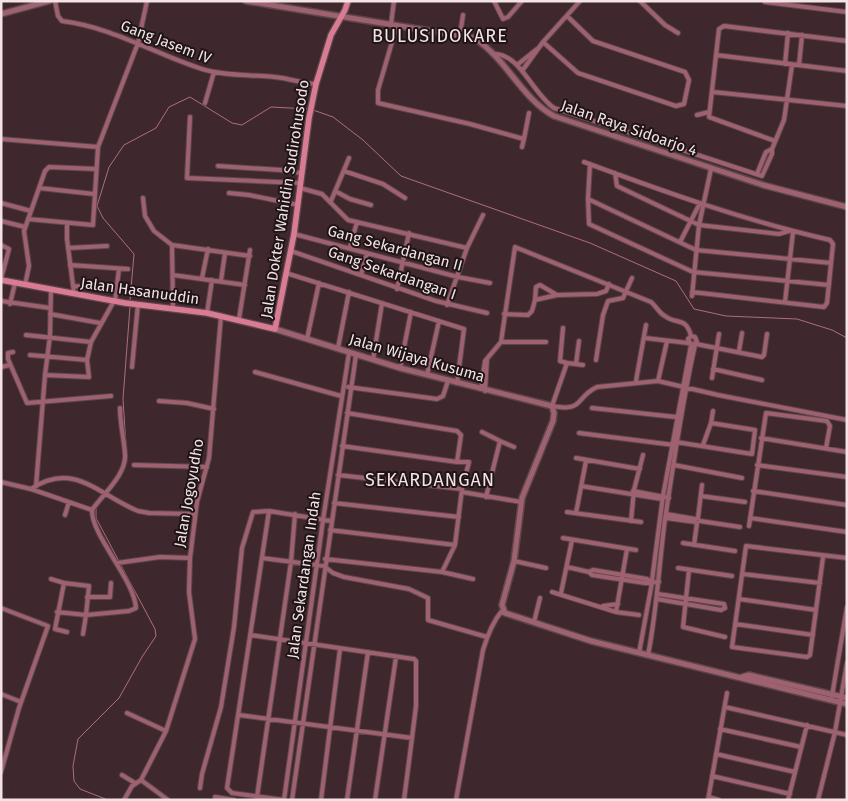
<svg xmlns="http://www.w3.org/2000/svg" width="848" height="801" font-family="'Fira Sans',sans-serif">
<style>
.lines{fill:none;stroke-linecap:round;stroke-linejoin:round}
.stream{stroke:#ae6d80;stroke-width:1}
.minor-casing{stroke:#5c464b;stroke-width:6}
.tertiary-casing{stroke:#5c464b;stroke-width:8}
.secondary-casing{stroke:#5c464b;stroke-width:8}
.minor{stroke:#9d6170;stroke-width:4}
.tertiary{stroke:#9d6170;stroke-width:5}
.secondary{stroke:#da7b94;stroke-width:5.5}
.labels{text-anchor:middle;stroke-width:4;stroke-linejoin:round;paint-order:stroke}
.street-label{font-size:15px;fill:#f3e3e6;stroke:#1f1416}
.quarter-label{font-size:18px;letter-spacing:1px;fill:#f3e3e6;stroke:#1f1416}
</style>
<rect width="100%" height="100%" fill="#3f282d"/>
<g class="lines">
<!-- stream -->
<path class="stream" d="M313 110 333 117 363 140 401 176 590 243 676 281 694 309 726 316 797 319 832 330 847 338
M130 300 134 254 103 218 97 206 109 167 124 145 156 128 169 107 190 97 232 123 242 125 271 107 309 109
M126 445 123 399 130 307
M125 467 127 456
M101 501 96 508V518L155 629 156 636 142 657 119 698 78 739 73 766 74 781 80 789 108 800"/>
<!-- minor casing -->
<g class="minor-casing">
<path id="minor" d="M55 1 58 16 62 21C112 27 155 54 202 69 228 77 256 74 282 78 293 80 304 83 316 84
M494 1 503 19 508 17 522 1
M640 1 665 25 678 33
M765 2 847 12
M391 24 394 1
M397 25 378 90V103L470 124 524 139 522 147
M460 35 463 15
M543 42 578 73 676 106 684 104 689 80 685 72 593 41 567 16
M496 54C521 56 533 94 554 108L762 176 772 154V149L784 120 792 65
M716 55 847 71
M785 64 788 33
M517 65 537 49
M799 65 802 35
M522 71 543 42 580 1
M713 92 847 106
M205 103 214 72
M697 115 709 112
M190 117 187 178 300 183
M1 139 98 147
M524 139 529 113
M775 141 709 117 719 29 724 26 847 41
M584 162C665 192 746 221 830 240L833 244 827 303 824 307 692 292
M590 164 588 199 696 250 831 263
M218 166 281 170 301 173
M344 171 383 184 405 198
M615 173 617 186 699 225 779 234 789 231
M757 174 766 152 772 149
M39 188 94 194
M300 188 322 194 348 220 467 248
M335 191 350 199 371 205
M229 193 249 195 298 205
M143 198 145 216 154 231 172 245 250 256
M588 199 589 224 693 272 829 285
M331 201 349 158
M1 203 31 211
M28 219 93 225 98 147 138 43 147 1
M1 221 25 227
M67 224V239L74 293
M294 234 458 277 490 283
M680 242 700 203
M1 245 9 249 1 279
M172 245 173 308
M350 247 357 222
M68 248 107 246
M291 251 436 301 487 313
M70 265 128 269
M286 273 464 329 457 383
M173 275 245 285
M361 275 367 253
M202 278 208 249
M221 281 225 253
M25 285 29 266 24 231 45 171 49 167 96 169
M73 286 116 289
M397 289 409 233
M51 290 50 336 45 375 89 377 87 360 91 342 114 301
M692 296 699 225 711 169
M535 300 536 287 540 285 557 295
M1 301 50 308
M115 301 119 269
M785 302 793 232
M10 304 15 283
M447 305 467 248 483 215
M207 313 212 280
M50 314 100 323
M504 314 528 315 532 311 535 300 557 295 597 294 606 291 609 284
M239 319 250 250
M563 328 560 361 567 363 552 406C585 412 574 398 597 387L658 381 718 395 847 420
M26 335 91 342
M645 338 688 343
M307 339 319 283
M501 342H546
M696 344 762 357 764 355 767 334
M338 348 349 292
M739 351 742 333
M13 352 8 353V359L27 403 111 396
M30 355 87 360
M373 360 382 303
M596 360 603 315 608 301 623 298 632 278
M567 363 583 365
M576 364 579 341
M1 367 10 365
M132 367 138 304
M400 368 411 312
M713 369 762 380
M255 372 341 396
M427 375 439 321
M712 378 719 334
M636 381 646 325
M658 381 667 341
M348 387 437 399 443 396 448 381
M481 389 485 361 501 342 515 247 651 302C656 306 659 313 665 316 676 325 686 316 691 336
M485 391 487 359
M159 401 187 403 214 409
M592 408 676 417
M347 413 457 431 461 435 457 462
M482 432 500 441
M579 433 674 445
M761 438 847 452
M676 442 752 454 755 430 711 423
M703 445 711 423 713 411
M342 446 457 462H469L462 489 455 545 442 572
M576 458 640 469
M134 465 207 467
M674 465 742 478
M757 465 847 477
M338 475 462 489
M1 482 31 489 92 510
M36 486 45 375
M581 486 662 499
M31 489C74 460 100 496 138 511L149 513 195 514
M633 491 669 498
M753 491 847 505
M462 492 521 502
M701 496 745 502
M486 497 500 441 514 447
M334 503 459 517
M567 512 641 522
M576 513 586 461
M666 514 695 519
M65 515 69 502
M666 518 696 522
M698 518 702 485
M750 518 847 532
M631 521 634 490 643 455
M700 521 740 527
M749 526 766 413 827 421 830 426 826 448
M330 530 455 545
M563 538 636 550
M683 543 735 551
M694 545 697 523
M823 557 810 655 807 657 732 647 746 546 847 558
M262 558 324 566 333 573 344 577 409 589 428 598V620L487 637
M325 559 442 572 473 579
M514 561 546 568
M117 563 160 557 190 558
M567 567 589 572 592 575 645 583 659 582
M678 568 732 576
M689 570 683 627 725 637
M589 572 593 570 647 579 649 581
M743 574 820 583
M51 579 64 583
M552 592 616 612 639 615
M561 593 572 540
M87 597H110L111 583
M657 599 721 610 725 608 724 604 658 594
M739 599 816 610
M603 606 618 604
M1 608 48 626 19 708 1 772
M57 612 86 615 83 634
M616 612 627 549
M534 622 540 598
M735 624 813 635
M67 632 55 629 64 583 89 586 86 615 129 611 136 608C134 579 91 535 92 510 103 494 127 474 125 454 124 438 120 424 120 408
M639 653 651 588 663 496 691 345 688 339 691 336 695 337 697 342 691 345
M648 655C657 610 659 564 665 519 674 461 682 402 695 345
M1 694 21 702
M832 696 847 607
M725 707 847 735
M127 713 166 731
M239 715 412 738 416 706V661L414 659 250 635
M720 729 801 747
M716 754 795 772
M122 775 135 783
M712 776 790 794
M200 788 202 774 221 707 234 627 242 548 253 512 269 511
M215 797 234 800
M257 797 291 562 295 514
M709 797 719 800
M124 800 132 786 141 780
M168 800 141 780 166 731 195 639 189 592 190 558 197 502 209 458 221 316
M284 800 323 520 349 353
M284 800 232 793 227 788 269 511 331 521
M292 800 356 355
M321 800 340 649
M347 800 368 652
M375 800 396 657
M404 800 412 738
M456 800 483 650C487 637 492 623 501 612L505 613
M708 800 727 693
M788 800 807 725
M818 800 835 732 847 663"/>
</g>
<!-- tertiary casing -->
<g class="tertiary-casing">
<path id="tertiary" d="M246 1 474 38C507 59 521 98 554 116L763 185 847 207
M1 14 49 1
M275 329 400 368 552 406 554 413 553 421 522 498 514 561 502 605 505 613 591 641 847 704
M742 677 749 675 847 698"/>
</g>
<!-- secondary casing -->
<g class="secondary-casing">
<path id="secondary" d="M1 280 125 303 207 313 275 329 294 234 309 118 316 84 331 35 345 10 348 1"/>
</g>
<!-- minor -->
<use href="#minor" class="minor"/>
<!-- tertiary -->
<use href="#tertiary" class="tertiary"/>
<!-- secondary -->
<use href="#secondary" class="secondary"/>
</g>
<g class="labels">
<!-- street labels -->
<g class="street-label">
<text transform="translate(166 42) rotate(21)" y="5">Gang Jasem IV</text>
<text transform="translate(629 128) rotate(19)" y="5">Jalan Raya Sidoarjo 4</text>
<text transform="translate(285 199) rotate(-81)" y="5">Jalan Dokter Wahidin Sudirohusodo</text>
<text transform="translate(395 248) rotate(15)" y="5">Gang Sekardangan II</text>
<text transform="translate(392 273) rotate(19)" y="5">Gang Sekardangan I</text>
<text transform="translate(140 291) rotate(8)" y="5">Jalan Hasanuddin</text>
<text transform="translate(417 358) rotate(16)" y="5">Jalan Wijaya Kusuma</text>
<text transform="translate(189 493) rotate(-80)" y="5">Jalan Jogoyudho</text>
<text transform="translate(304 575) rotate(-82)" y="5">Jalan Sekardangan Indah</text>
</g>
<!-- quarter labels -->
<g class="quarter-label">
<text x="440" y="42">BULUSIDOKARE</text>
<text x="430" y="486">SEKARDANGAN</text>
</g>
</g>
<!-- border -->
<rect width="848" height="801" fill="none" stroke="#f3e3e6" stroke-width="5"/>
</svg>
